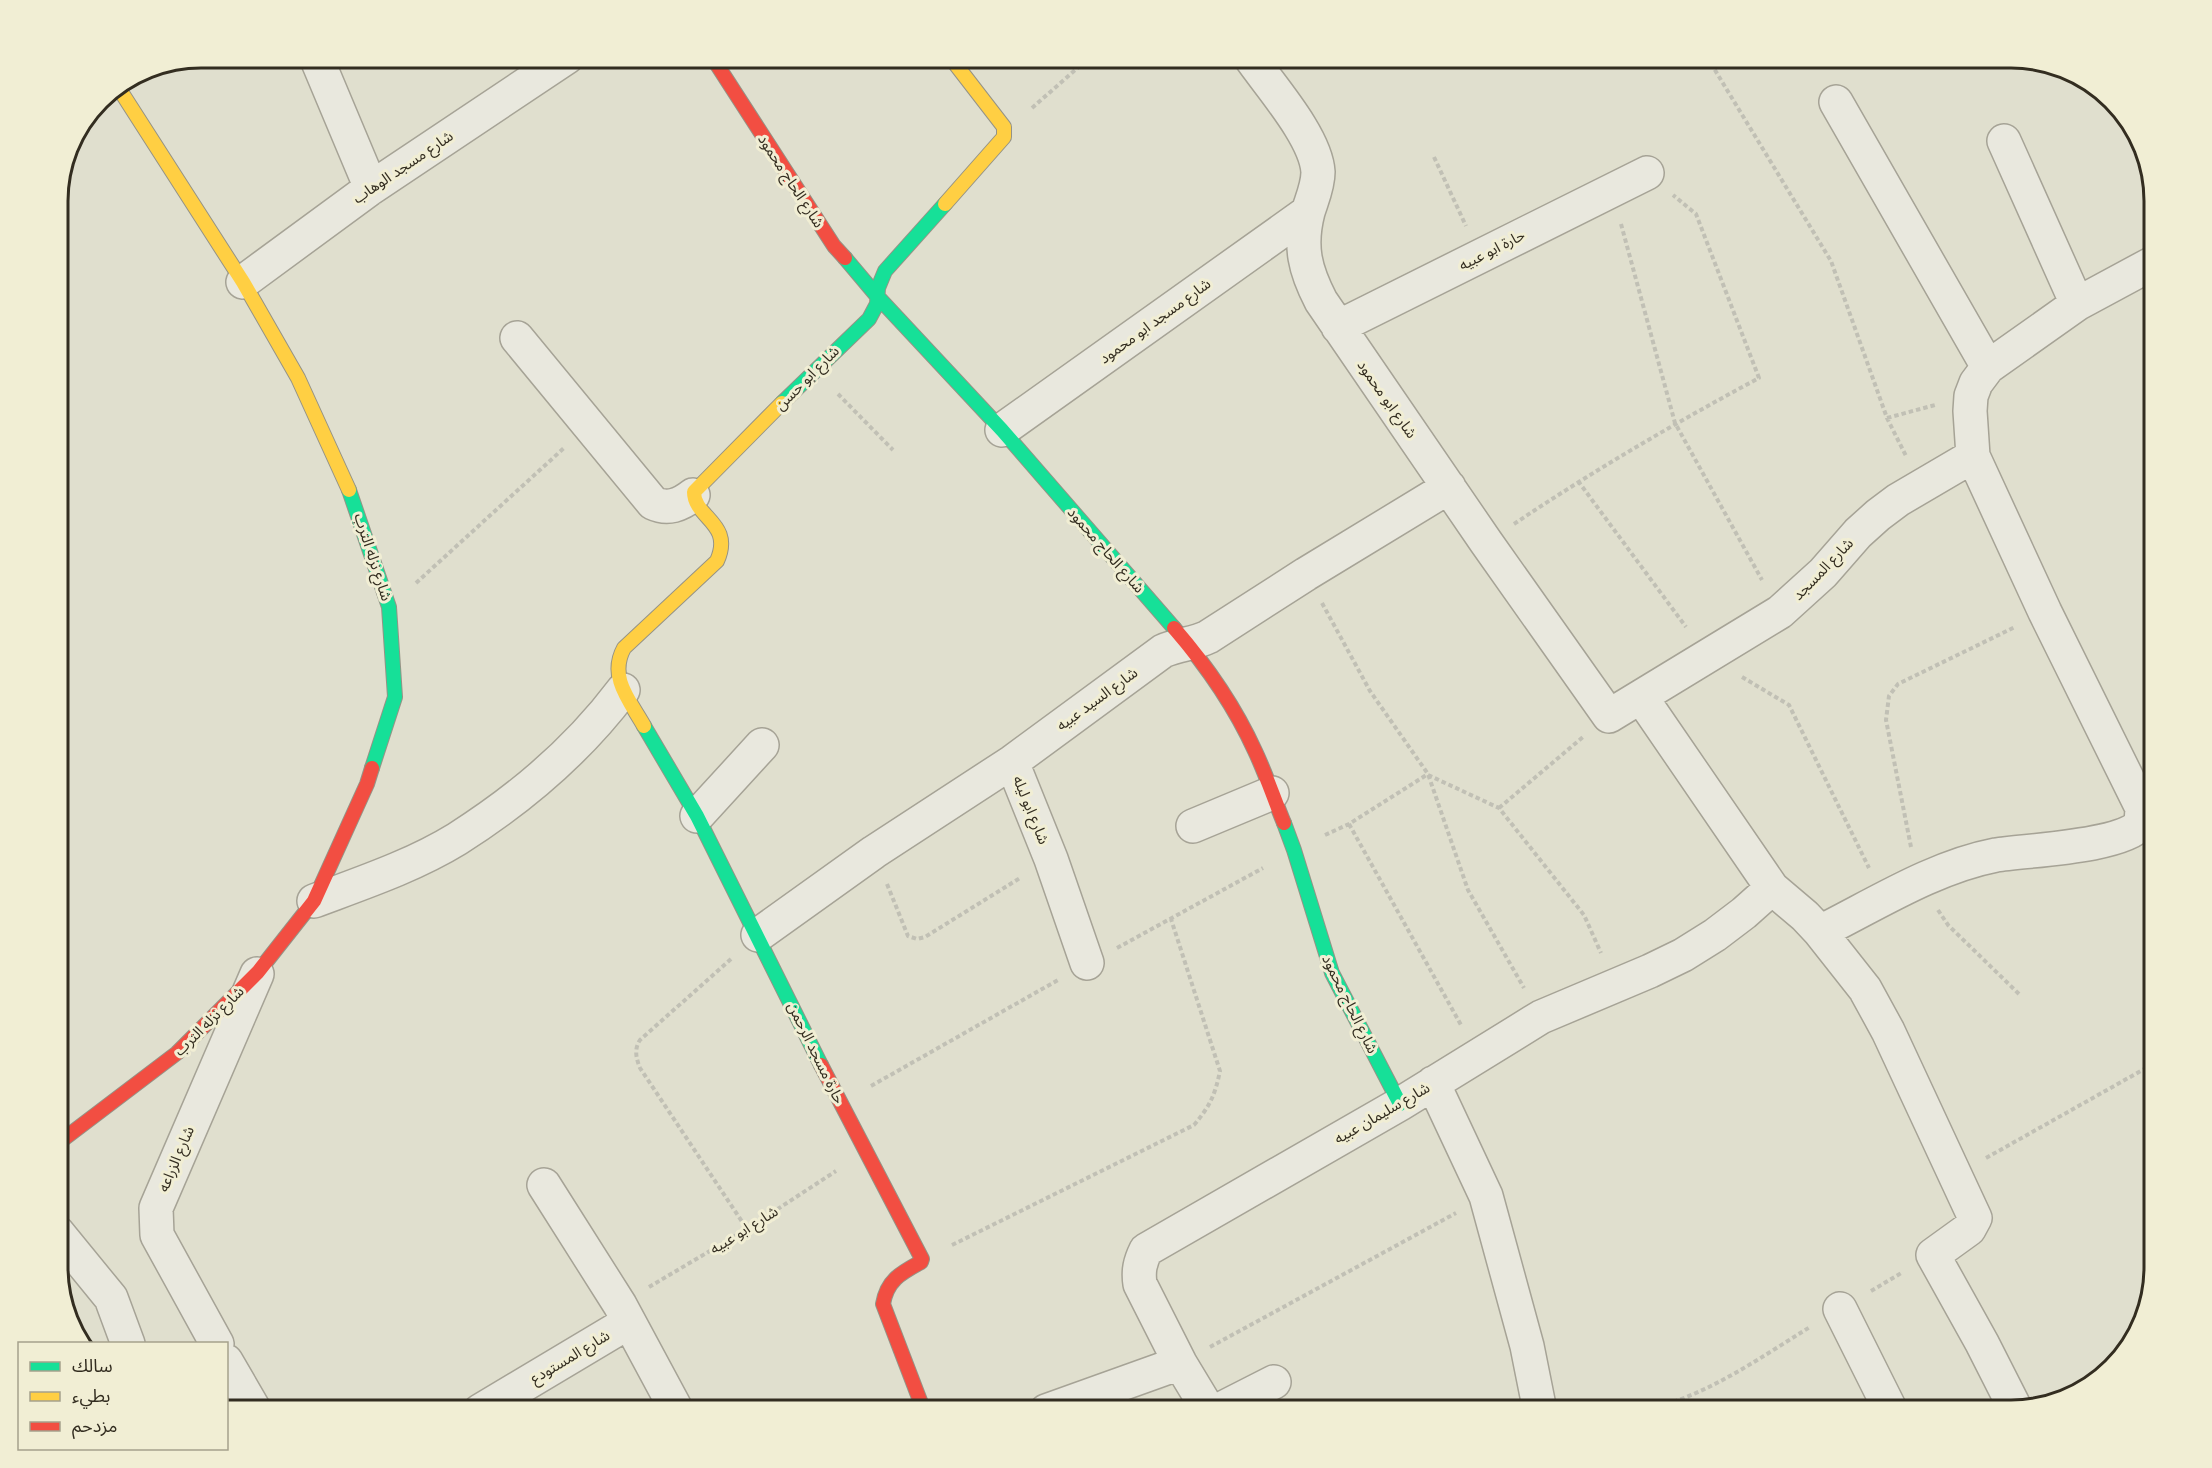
<svg xmlns="http://www.w3.org/2000/svg" width="2212" height="1468" font-family="'PT Serif','Noto Sans Arabic',serif">
<style>
.lines{fill:none;stroke-linecap:round;stroke-linejoin:round}
.street-casing{stroke:#a6a396;stroke-width:36}
.fast-casing{stroke:#959386;stroke-width:16}
.slow-casing{stroke:#959386;stroke-width:16}
.jam-casing{stroke:#959386;stroke-width:16}
.path{stroke:#c1c0b5;stroke-width:4;stroke-dasharray:4.5 3;stroke-linecap:butt}
.street{stroke:#e9e8de;stroke-width:33}
.fast{stroke:#16e098;stroke-width:14}
.slow{stroke:#ffcf43;stroke-width:14}
.jam{stroke:#f24e42;stroke-width:14}
.labels{text-anchor:middle;stroke-width:6;stroke-linejoin:round;paint-order:stroke}
.street-label{font-size:15px;fill:#332d20;stroke:#f1eed4}
.rim{fill:none;stroke:#332d20;stroke-width:3}
</style>
<rect width="100%" height="100%" fill="#e0dfce"/>
<g class="lines">
<!-- street casing -->
<g class="street-casing">
<path id="street" d="M316 57 371 188
M1250 57C1270 86 1316 137 1318 172 1318 186 1312 199 1308 212 1299 247 1305 270 1321 301L1486 542 1609 716 1780 612 1823 573 1858 533 1878 515 1898 500 1973 456
M1836 102 1988 367
M2004 141 2077 304
M243 282 371 188 567 57
M1338 327 1647 173
M517 338 653 503C668 510 680 505 693 495
M1002 430 1308 212
M1641 697 1772 888 1805 916 1820 932 1865 989 1888 1031 1975 1218 1969 1229 1933 1255 1982 1343 2016 1410
M1012 762 1051 859 1087 963
M697 816 762 745
M1193 826 1272 793
M314 901C362 883 413 866 457 839 520 799 578 750 623 690
M1820 932C1876 904 1934 867 1996 855 2028 850 2121 847 2141 824L2142 808 2045 612 1973 456 1970 411 1971 396 1976 383 1988 367 2077 304 2155 262
M758 935 874 852 1012 762 1163 651C1178 644 1194 644 1208 637L1306 574 1449 487
M1433 1083 1486 1196 1527 1346 1540 1411
M544 1185 620 1305 677 1411
M57 1232 111 1298 128 1344
M1840 1309 1891 1411
M217 1344 157 1235 156 1208 257 974
M226 1361 255 1411
M480 1411 629 1322
M1046 1411 1180 1363
M1209 1411 1180 1363 1140 1284C1138 1271 1140 1262 1146 1250L1400 1104 1541 1017 1650 971 1683 955 1715 935 1744 913 1772 888
M1217 1411 1274 1382"/>
</g>
<!-- fast casing -->
<g class="fast-casing">
<path id="fast" d="M845 258 877 296 1002 430 1174 628
M782 403 869 319 877 304 878 288 885 271 945 204
M349 490 389 607 395 697 372 768
M644 726 697 816 821 1065
M1284 823 1294 850 1332 973 1400 1104"/>
</g>
<!-- slow casing -->
<g class="slow-casing">
<path id="slow" d="M118 87 243 282 298 378 349 490
M945 204 1004 137V127L950 57
M644 726C630 701 608 677 624 648L717 561C734 523 694 518 694 492L782 403"/>
</g>
<!-- jam casing -->
<g class="jam-casing">
<path id="jam" d="M712 57 834 246 845 258
M1174 628C1206 665 1235 707 1255 751 1266 774 1274 799 1284 823
M821 1065 922 1259 921 1262C901 1273 887 1280 883 1304L924 1411
M57 1144 177 1053 258 972 314 901 367 784 372 768"/>
</g>
<!-- path -->
<path class="path" d="M1707 57 1831 261 1887 418 1906 456
M1430 61 1438 57
M1032 108 1090 57
M1434 157 1466 226
M1621 224 1675 423 1762 580
M838 394 893 450
M1887 418 1935 405
M1578 481 1686 627
M1514 524C1593 471 1675 423 1759 378L1696 214 1673 195
M416 583 564 448
M1322 603 1370 691 1428 774 1468 890 1524 988
M1742 677 1789 705 1869 868
M1428 775 1499 808 1584 915 1601 953
M1499 808 1583 737
M1349 824 1461 1025
M1325 835 1349 824 1428 774
M1911 847 1886 720 1889 696 1898 684 2015 627
M887 884 908 936 917 939 925 937 1020 878
M1938 910 1948 925 2019 994
M1117 948 1263 868
M731 959 640 1040C634 1049 636 1058 640 1068L747 1229
M871 1086 1058 980
M1986 1158 2155 1063
M952 1245 1194 1125C1210 1106 1215 1095 1220 1071L1171 919
M649 1287 747 1229 836 1171
M1871 1291 1903 1272
M1210 1347 1456 1213
M1637 1411C1698 1402 1758 1359 1810 1327"/>
<!-- street -->
<use href="#street" class="street"/>
<!-- fast -->
<use href="#fast" class="fast"/>
<!-- slow -->
<use href="#slow" class="slow"/>
<!-- jam -->
<use href="#jam" class="jam"/>
</g>
<g class="labels">
<!-- street labels -->
<g class="street-label">
<text transform="translate(403 167) rotate(-34)" y="5">شارع مسجد الوهاب</text>
<text transform="translate(791 181) rotate(57)" y="5">شارع الحاج محمود</text>
<text transform="translate(1492 250) rotate(-27)" y="5">حارة ابو عبيه</text>
<text transform="translate(1155 321) rotate(-36)" y="5">شارع مسجد ابو محمود</text>
<text transform="translate(807 378) rotate(-45)" y="5">شارع ابو حسن</text>
<text transform="translate(1387 399) rotate(55)" y="5">شارع ابو محمود</text>
<text transform="translate(1106 550) rotate(49)" y="5">شارع الحاج محمود</text>
<text transform="translate(373 557) rotate(72)" y="5">شارع نزله الترب</text>
<text transform="translate(1823 569) rotate(-46)" y="5">شارع المسجد</text>
<text transform="translate(1097 699) rotate(-36)" y="5">شارع السيد عبيه</text>
<text transform="translate(1031 810) rotate(68)" y="5">شارع ابو ليله</text>
<text transform="translate(1350 1004) rotate(64)" y="5">شارع الحاج محمود</text>
<text transform="translate(209 1021) rotate(-45)" y="5">شارع نزله الترب</text>
<text transform="translate(816 1053) rotate(64)" y="5">حارة مسجد الرحمن</text>
<text transform="translate(1382 1113) rotate(-30)" y="5">شارع سليمان عبيه</text>
<text transform="translate(176 1159) rotate(-67)" y="5">شارع الزراعه</text>
<text transform="translate(744 1230) rotate(-32)" y="5">شارع ابو عبيه</text>
<text transform="translate(570 1357) rotate(-31)" y="5">شارع المستودع</text>
</g>
</g>
<!-- crop -->
<path d="M0 0H2212V1468H0ZM201 68H2011A133 133 0 0 1 2144 201V1267A133 133 0 0 1 2011 1400H201A133 133 0 0 1 68 1267V201A133 133 0 0 1 201 68Z" fill="#f1eed4" fill-rule="evenodd"/>
<path class="rim" d="M201 68H2011A133 133 0 0 1 2144 201V1267A133 133 0 0 1 2011 1400H201A133 133 0 0 1 68 1267V201A133 133 0 0 1 201 68Z"/>
<!-- legend -->
<rect x="18" y="1342" width="210" height="108" fill="#f1eed4" stroke="#a5a18c" stroke-width="1.5"/>
<rect x="30" y="1362" width="30" height="9" fill="#16e098" stroke="#a5a18c" stroke-width="1.5"/>
<text x="72" y="1372" font-size="18" fill="#332d20">سالك</text>
<rect x="30" y="1392" width="30" height="9" fill="#ffcf43" stroke="#a5a18c" stroke-width="1.5"/>
<text x="72" y="1402" font-size="18" fill="#332d20">بطيء</text>
<rect x="30" y="1422" width="30" height="9" fill="#f24e42" stroke="#a5a18c" stroke-width="1.5"/>
<text x="72" y="1432" font-size="18" fill="#332d20">مزدحم</text>
</svg>
